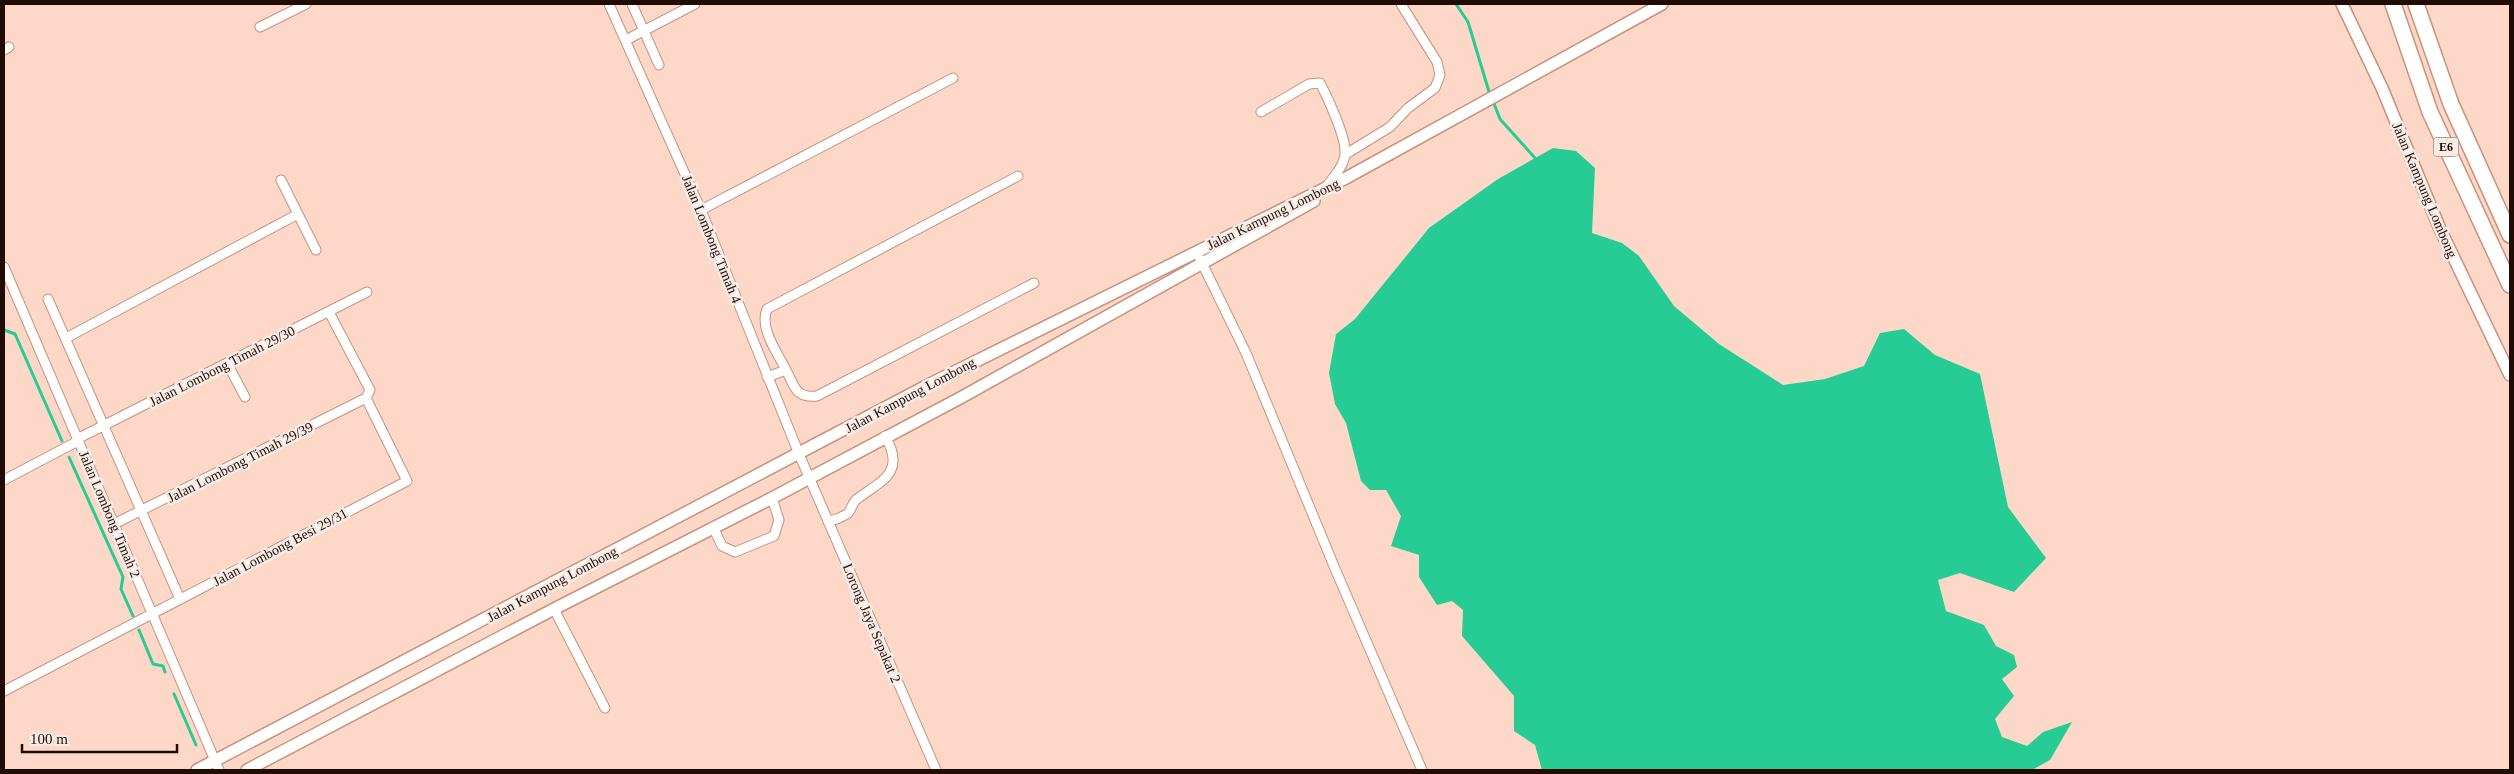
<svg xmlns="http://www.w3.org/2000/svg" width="2514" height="774" font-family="Georgia,serif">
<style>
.water{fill:#27cb94}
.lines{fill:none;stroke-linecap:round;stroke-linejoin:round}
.stream{stroke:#27cb94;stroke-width:3}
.street-casing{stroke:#ca9179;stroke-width:11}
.secondary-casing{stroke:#ca9179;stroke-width:14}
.highway-casing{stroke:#ca9179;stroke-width:18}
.street{stroke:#fff;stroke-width:9}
.secondary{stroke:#fff;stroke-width:11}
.highway{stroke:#fff;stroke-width:15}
.labels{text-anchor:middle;stroke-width:5;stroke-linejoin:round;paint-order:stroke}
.shield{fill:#f8ece6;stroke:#624f48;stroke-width:1}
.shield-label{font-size:12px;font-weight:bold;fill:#210c04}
.street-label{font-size:14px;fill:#210c04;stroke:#f8ece6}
</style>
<rect width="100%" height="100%" fill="#fdd8c9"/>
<!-- water -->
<path class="water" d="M1553 148 1576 151 1595 168 1592 233 1622 243 1639 256 1674 306 1719 344 1783 385 1825 379 1864 366 1880 333 1904 329 1935 355 1980 374 2008 507 2046 558 2014 592 1960 573 1938 580 1946 611 1984 625 1996 646 2014 655 2017 667 2002 679 2014 696 1995 719 2002 737 2027 746 2043 732 2072 722 2050 760 2032 770H1542L1535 745 1514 731V696L1462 636 1463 610 1452 601 1437 605 1419 577V555L1391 546 1401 516 1386 490H1370L1361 481 1346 423 1335 404 1329 373 1336 334 1355 319 1429 228 1498 179Z"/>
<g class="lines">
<!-- stream -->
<path class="stream" d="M1456 4 1468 22 1490 95
M1493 101 1500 119 1535 158
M4 330 15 334 62 441
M69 457 123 577 121 589 133 616
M139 630 153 664 163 666 165 672
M174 694 196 745"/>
<!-- street casing -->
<g class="street-casing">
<path id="street" d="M609 4 701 210 799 454 936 770
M632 4 659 65
M260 27 306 4
M626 40 695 4
M4 50 9 47
M1261 112 1309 84 1320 83C1328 98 1346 137 1345 153 1345 165 1333 178 1326 187
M1346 154 1390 127 1408 108 1435 88 1440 75 1437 62 1401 4
M281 180 316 250
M701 210 953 78
M1200 259 1246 353 1336 571 1422 770
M4 267 219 770
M48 299 180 599
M329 312 370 390 366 398
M66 338 298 214
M227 363 245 397
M786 370C777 352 759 328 767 309L1018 176
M767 377 786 370C795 387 795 398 817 396L1034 283
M77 439 367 292
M4 480 78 441
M828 522C835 519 845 517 849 512 852 507 853 502 857 499 883 480 906 472 885 436
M114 524 366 398
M713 527 722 546 735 552 774 536 779 520 772 498
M554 609 605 708
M4 691 407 481 366 398"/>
</g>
<!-- secondary casing -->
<g class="secondary-casing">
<path id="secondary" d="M2342 4 2382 88 2440 229 2510 375
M197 770 930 384 1346 178 1662 4
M247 770 554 609 772 498 962 397 1314 201"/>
</g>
<!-- highway casing -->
<g class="highway-casing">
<path id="highway" d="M2393 4 2430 112 2510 285
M2416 4 2451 104 2510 235"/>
</g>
<!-- street -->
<use href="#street" class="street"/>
<!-- secondary -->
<use href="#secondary" class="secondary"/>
<!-- highway -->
<use href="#highway" class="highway"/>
</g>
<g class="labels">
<!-- shield labels -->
<rect class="shield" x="2433.5" y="137.5" width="25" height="19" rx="4"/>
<g class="shield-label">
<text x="2446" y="151">E6</text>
</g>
<!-- street labels -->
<g class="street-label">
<text transform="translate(2425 190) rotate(67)" y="5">Jalan Kampung Lombong</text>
<text transform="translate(1273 214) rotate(-26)" y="5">Jalan Kampung Lombong</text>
<text transform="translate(712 239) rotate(68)" y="5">Jalan Lombong Timah 4</text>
<text transform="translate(222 366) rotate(-27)" y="5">Jalan Lombong Timah 29/30</text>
<text transform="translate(910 395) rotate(-28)" y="5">Jalan Kampung Lombong</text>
<text transform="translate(240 462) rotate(-27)" y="5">Jalan Lombong Timah 29/39</text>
<text transform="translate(110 514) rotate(67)" y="5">Jalan Lombong Timah 2</text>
<text transform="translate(280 547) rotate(-28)" y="5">Jalan Lombong Besi 29/31</text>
<text transform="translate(552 584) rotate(-28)" y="5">Jalan Kampung Lombong</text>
<text transform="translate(872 623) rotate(67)" y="5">Lorong Jaya Sepakat 2</text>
</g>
</g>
<!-- border -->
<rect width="2514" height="774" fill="none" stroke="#210c04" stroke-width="10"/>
<!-- scale -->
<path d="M22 744v8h155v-8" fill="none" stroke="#210c04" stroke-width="2.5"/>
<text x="30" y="744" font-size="15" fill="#210c04" stroke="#f8ece6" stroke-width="4" paint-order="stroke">100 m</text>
</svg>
